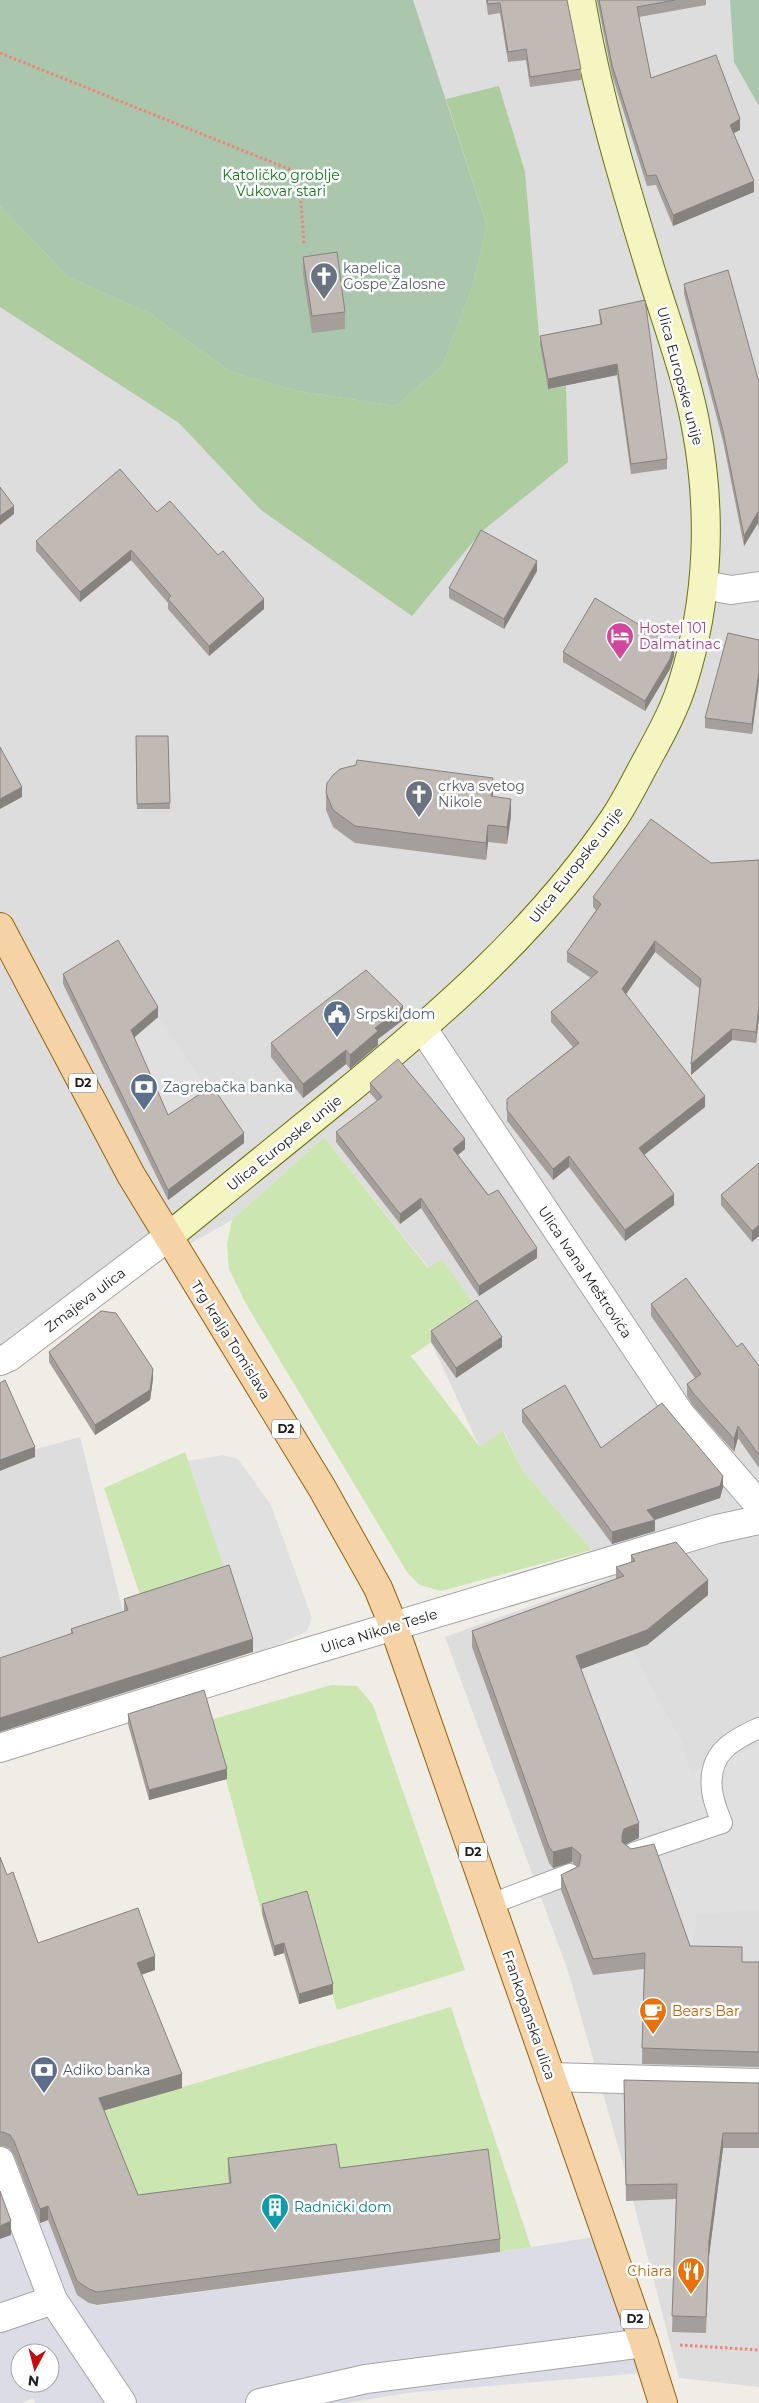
<svg xmlns="http://www.w3.org/2000/svg" width="759" height="2403" font-family="Montserrat,sans-serif">
<style>
.residential{fill:#dedddd}
.grass{fill:#cce6b1}
.forest{fill:#adcc9f}
.cemetery{fill:#aac7ae}
.parking{fill:#e0e0e0}
.plaza{fill:#dcdce6;fill-rule:evenodd}
.lines{fill:none;stroke-linecap:round;stroke-linejoin:round}
.service-casing{stroke:#a4a4a4;stroke-width:22}
.pedestrian-casing{stroke:#a4a4a4;stroke-width:30}
.minor-casing{stroke:#a4a4a4;stroke-width:30}
.secondary-casing{stroke:#68720d;stroke-width:30}
.primary-casing{stroke:#92630b;stroke-width:30}
.path{stroke:#f08378;stroke-width:3;stroke-dasharray:2.5 2.5;stroke-linecap:butt}
.service{stroke:#fff;stroke-width:20}
.pedestrian{stroke:#fff;stroke-width:28}
.minor{stroke:#fff;stroke-width:28}
.secondary{stroke:#f4f5c0;stroke-width:28}
.primary{stroke:#f6d2a7;stroke-width:28}
.wall{fill:#a59f9b}
.shaded-wall{fill:#86827e}
.building{fill:#c0b9b4;stroke:#86827e}
.labels{text-anchor:middle;stroke-width:5;stroke-linejoin:round;paint-order:stroke}
.shield{fill:#fff;stroke:#636363;stroke-width:1}
.shield-label{font-size:12px;font-weight:bold;fill:#202020}
.park-label{font-size:14px;fill:#14791b;stroke:#fff}
.worship-label{font-size:14px;fill:#5b616d;stroke:#fff;text-anchor:start}
.street-label{font-size:14px;fill:#202020;stroke:#fff}
.hotel-label{font-size:14px;fill:#b23c85;stroke:#fff;text-anchor:start}
.service-label{font-size:14px;fill:#4e5e75;stroke:#fff;text-anchor:start}
.food-label{font-size:14px;fill:#c56008;stroke:#fff;text-anchor:start}
.culture-label{font-size:14px;fill:#0d838f;stroke:#fff;text-anchor:start}
</style>
<rect width="100%" height="100%" fill="#f0ede7"/>
<!-- residential -->
<path class="residential" d="M413 0H759V2387L679 2378 628 2181 568 1971 445 1637 609 1578 592 1550 522 1470 504 1431 480 1448 431 1342 478 1310 442 1259 429 1268 324 1137 232 1220 0 1352V206L487 225Z
M80 1437 140 1680 0 1710V1459Z"/>
<!-- grass -->
<path class="grass" d="M324 1137 428 1268 442 1259 478 1310 411 1356 480 1447 503 1431 522 1470 592 1550 441 1591 420 1585 407 1572 246 1304 229 1269 227 1244 232 1220Z
M185 1452 229 1579 144 1607 104 1488Z
M331 1685 357 1686 373 1705 465 1970 337 2010 307 1901 262 1914 210 1720Z
M451 2007 531 2247 500 2252 488 2163 228 2173 231 2196 138 2209 99 2112Z"/>
<!-- forest -->
<path class="forest" d="M499 86 525 172 540 346 548 389 566 386 568 462 481 532 412 616 261 510 179 423 0 307V206L68 277 149 313 231 372 297 391 396 406 442 366 473 285 487 225 446 99Z"/>
<!-- cemetery -->
<path class="cemetery" d="M0 0H413L487 225 473 285 442 366 396 406 297 391 231 372 149 313 68 277 0 206Z
M730 0H759V106L734 62Z"/>
<!-- parking -->
<path class="parking" d="M158 1017 212 1096 168 1125 131 1040Z
M223 1455 238 1459 271 1505 312 1618 307 1631 254 1656 188 1461Z
M632 1651 682 1742 691 1774 759 1744V1909L697 1915 691 1963 637 1865 629 1844 640 1840 576 1671Z"/>
<!-- plaza -->
<path class="plaza" d="M0 2095 75 2290 89 2303 97 2306 109 2304 500 2252 606 2235 654 2372 407 2393 346 2403H35L33 2398 22 2403H0V2239L5 2237 0 2224ZM20 2353H50V2383H20Z"/>
<g class="lines">
<!-- service casing -->
<g class="service-casing">
<path id="service" d="M633 1853 722 1823C718 1813 713 1801 712 1790 708 1754 730 1741 759 1728
M491 1904 570 1874"/>
</g>
<!-- pedestrian casing -->
<g class="pedestrian-casing">
<path id="pedestrian" d="M0 2161 53 2300
M0 2318 53 2300 122 2403
M260 2403 366 2379 644 2343"/>
</g>
<!-- minor casing -->
<g class="minor-casing">
<path id="minor" d="M704 585 731 590 759 586
M423 1029 681 1415 759 1505
M0 1361 9 1357 168 1237
M0 1748 294 1656 717 1529 759 1520
M551 2077 759 2083"/>
</g>
<!-- secondary casing -->
<g class="secondary-casing">
<path id="secondary" d="M168 1237C223 1192 279 1147 334 1102 437 1018 538 931 613 820 624 804 633 786 642 769 657 741 674 712 683 682 709 600 712 511 696 427 687 377 668 327 653 278 625 186 597 95 581 0"/>
</g>
<!-- primary casing -->
<g class="primary-casing">
<path id="primary" d="M0 927 131 1175 322 1488 378 1588 394 1627 644 2343 663 2403"/>
</g>
<!-- path -->
<path class="path" d="M0 53 299 173 304 245
M680 2345 759 2350"/>
<!-- service -->
<use href="#service" class="service"/>
<!-- pedestrian -->
<use href="#pedestrian" class="pedestrian"/>
<!-- minor -->
<use href="#minor" class="minor"/>
<!-- secondary -->
<use href="#secondary" class="secondary"/>
<!-- primary -->
<use href="#primary" class="primary"/>
</g>
<!-- wall -->
<path class="wall" d="M486 0H567L581 69V80L530 87 526 60 508 62 500 13 488 15Z
M597 0H706V5L639 17 651 78 740 130 734 133 754 192 673 226 656 185 647 186 612 75Z
M303 257 345 312V329L312 333 303 274Z
M684 284 758 379H759V530L758 523 744 546 723 441 684 294Z
M599 310 667 459V469L631 474 617 375 548 389 540 346V336L600 324Z
M157 512 264 609 209 656 168 609V603L131 560 80 602 36 551V541Z
M537 571 504 629 449 598V588Z
M759 640V681L752 734 705 728V718Z
M563 652 674 656 670 669 645 711 563 662Z
M136 736H168L170 809H137Z
M326 793 493 796 511 816 507 844 488 842 486 860 355 843 333 827 326 810Z
M759 860V1017L756 1043 732 1040 691 1075 700 989 655 952 626 994 705 1107 644 1155 674 1205 625 1241 569 1167 553 1180 507 1121V1099L573 1047 551 1022V1012L591 978 567 962V952L596 910 593 907V897L711 863Z
M63 974 158 1017 134 1038 168 1115 244 1143 168 1200 63 984Z
M403 1020 378 1039V1045L350 1069 346 1064 303 1098 271 1057V1043Z
M370 1083 465 1149 458 1155 537 1258 479 1296 421 1208 400 1224 336 1142V1132L377 1101 370 1093Z
M759 1163 752 1242 721 1205V1195Z
M651 1304 737 1347 759 1366V1468L738 1438 734 1452 693 1406 687 1396V1384L695 1378 651 1316Z
M431 1331 502 1347 456 1378 431 1342Z
M49 1352 153 1379 150 1400 95 1435 49 1362Z
M522 1410 601 1448 723 1487 720 1498 655 1520V1531L612 1544 522 1422Z
M631 1555 708 1595 647 1645 581 1669 639 1838 625 1844 690 1946 742 1962H759V2067L642 2064 644 1969 593 1975 561 1890V1875L577 1867 572 1862 553 1868 549 1863 472 1647V1631L616 1579V1567L631 1562Z
M124 1599 253 1652 71 1634V1629L124 1612Z
M128 1714 227 1779 149 1800 128 1724Z
M0 1857 7 1875 38 1943 155 1970 141 1975 182 2088 104 2110 138 2195 229 2183 228 2172V2158L340 2168 500 2239V2252L97 2305 89 2303 77 2295 48 2220 40 2223 14 2155 10 2149 3 2146H0Z
M262 1904 333 1994 299 2004 284 1953 274 1956 262 1914Z
M759 2083V2148H723L709 2256 706 2333 672 2332 676 2199 626 2201 624 2096Z"/>
<!-- shaded-wall -->
<path class="shaded-wall" d="M740 119V130L730 135V125Z
M754 181V192L673 226V215Z
M617 364V375L548 389V379Z
M14 506V514L0 525V516Z
M758 512V523L744 546V536Z
M131 550V560L80 602V592Z
M537 561V571L504 629V619Z
M264 599V609L209 656V646Z
M674 646V656L670 669 645 711V701Z
M759 671V681L752 734V724Z
M493 778V795L491 813V796Z
M22 787V797L0 809V799Z
M511 799V816L507 844V827Z
M488 825V842L486 860V843Z
M655 941V952L622 1000V989Z
M403 1006V1020L378 1039V1045L350 1069V1055L375 1028Z
M759 1006V1017L756 1043V1032Z
M158 1007V1017L131 1040V1030Z
M732 1029V1040L691 1075V1064Z
M346 1050V1064L303 1098V1084Z
M705 1096V1107L639 1159V1148Z
M244 1133V1143L168 1200V1190Z
M465 1139V1149L453 1159V1149Z
M569 1156V1167L553 1180V1169Z
M674 1194V1205L625 1241V1230Z
M421 1198V1208L400 1224V1214Z
M759 1225V1236L752 1242V1231Z
M537 1248V1258L479 1296V1286Z
M502 1337V1347L456 1378V1368Z
M153 1369V1379L150 1400 95 1435V1425Z
M738 1426V1438L734 1452V1439Z
M35 1447V1457L0 1471V1460Z
M723 1476V1487L720 1498 651 1521 655 1520V1531L612 1544V1532L647 1510Z
M708 1580V1595L647 1645 576 1671V1656Z
M253 1639V1652L0 1732V1718Z
M227 1769V1779L149 1800V1790Z
M639 1823V1838L624 1845 622 1850V1835L624 1829Z
M572 1847V1862L553 1868V1852Z
M284 1943V1953L274 1956V1946Z
M155 1956V1970L137 1976V1963Z
M333 1984V1994L299 2004V1994Z
M182 2074V2088L99 2112V2098Z
M723 2133V2148L709 2256 706 2333 709 2241Z
M48 2206V2220L40 2223V2209Z
M11 2221V2235L0 2239V2226Z"/>
<!-- building -->
<path class="building" d="M487 0H567L581 69 530 77 526 49 508 52 500 3 488 4Z
M599 0H675L637 7 651 78 716 55 740 119 730 125 754 181 673 215 656 175 647 176 612 65Z
M337 252 345 312 312 316 303 257Z
M728 270 758 379H759V513L758 512 744 536 723 431 684 284Z
M645 300 667 459 631 464 617 364 548 379 540 336 602 324 599 310Z
M120 469 157 512 170 501 218 555 223 551 264 599 209 646 168 599 171 596 131 550 80 592 36 541Z
M0 487 14 506 0 516Z
M481 530 537 561 504 619 449 588Z
M595 598 674 646 670 659 645 701 563 652Z
M728 633 759 640V671L752 724 705 718Z
M136 736H168L170 803 137 804Z
M0 747 22 787 0 799Z
M357 760 493 778 491 796 511 799 507 827 488 825 486 843 355 826 333 810 326 793 327 783 333 775 340 769 356 765Z
M651 819 711 863 759 860V1006L756 1032 732 1029 691 1064 701 979 655 941 622 989 705 1096 639 1148 674 1194 625 1230 569 1156 553 1169 507 1110V1099L579 1043 551 1012 598 972 567 952 601 904 593 897Z
M118 940 158 1007 131 1030 168 1115 212 1086 244 1133 168 1190 63 974Z
M366 970 403 1006 375 1028 378 1031 350 1055 346 1050 303 1084 271 1043Z
M398 1059 465 1139 453 1149 488 1195 498 1190 537 1248 479 1286 421 1198 400 1214 336 1132 382 1097 370 1083Z
M759 1163V1225L752 1231 721 1195Z
M686 1278 737 1347 742 1343 759 1366V1455L738 1426 734 1439 693 1393 687 1384 701 1374 651 1304Z
M477 1300 502 1337 456 1368 431 1331Z
M101 1311 116 1313 153 1369 150 1390 95 1425 49 1352Z
M5 1380 35 1447 0 1460V1383Z
M565 1385 601 1448 662 1403 723 1476 720 1486 647 1510 655 1520 612 1532 522 1410Z
M676 1542 708 1580 647 1630 576 1656 639 1823 624 1829 622 1835V1842L631 1849 654 1844 690 1946 742 1947V1962H759V2052L642 2048 645 1953 593 1959 561 1875 579 1866 581 1855 572 1847 553 1852 549 1847 472 1631 624 1576 616 1567 635 1561 631 1555Z
M229 1565 253 1639 0 1718V1658L73 1633 71 1629 128 1610 124 1599Z
M204 1690 227 1769 149 1790 128 1714Z
M0 1857 7 1875 13 1872 38 1943 138 1908 155 1956 137 1963 182 2074 99 2098 138 2195 231 2183 228 2158 336 2144 340 2168 488 2149 500 2239 97 2292 89 2289 77 2281 48 2206 40 2209 14 2141 10 2135 3 2132H0Z
M307 1891 333 1984 299 1994 284 1943 274 1946 262 1904Z
M624 2080 759 2083V2133H723L709 2241 706 2317 672 2316 677 2184 626 2185Z
M0 2191 11 2221 0 2226Z"/>
<!-- icons -->
<defs>
<g id="church-pin" transform="scale(1.4375)"><path d="M0 17L-7.5 6A9.5 9.5 0 1 1 7.5 6Z" fill="#6b7280" stroke="#fff"/><path d="M-1.2-6h2.4v3.5h3.3v2.4h-3.3V6h-2.4V-.1h-3.3v-2.4h3.3Z" fill="#fff"/></g>
<g id="hotel-pin" transform="scale(1.4375)"><path d="M0 17L-7.5 6A9.5 9.5 0 1 1 7.5 6Z" fill="#d1479c" stroke="#fff"/><path d="M-6-4.5h1.5V1H6V5H4.5V3h-9V5H-6ZM-4 0a1.8 1.8 0 1 1 3.6 0ZM.5 0V-2.5h3Q6-2.5 6 0Z" fill="#fff"/></g>
<g id="civic-pin" transform="scale(1.4375)"><path d="M0 17L-7.5 6A9.5 9.5 0 1 1 7.5 6Z" fill="#5c6f8a" stroke="#fff"/><path d="M-.6-6.5H3V-4.5H.6V-3L4-1V1h2V6H-6V1h2V-1L-.6-3ZM-1.2 2.5V6h2.4V2.5Z" fill="#fff"/></g>
<g id="bank-pin" transform="scale(1.4375)"><path d="M0 17L-7.5 6A9.5 9.5 0 1 1 7.5 6Z" fill="#5c6f8a" stroke="#fff"/><path d="M-6-4H6V4H-6ZM0-2.3a2.3 2.3 0 1 0 0 4.6a2.3 2.3 0 1 0 0-4.6Z" fill="#fff"/></g>
<g id="cafe-pin" transform="scale(1.4375)"><path d="M0 17L-7.5 6A9.5 9.5 0 1 1 7.5 6Z" fill="#e8710a" stroke="#fff"/><path d="M-5.5-4.5H6V0H3Q3 3.5 0 3.5H-2.5Q-5.5 3.5-5.5 0ZM3-3.2v2h1.7v-2ZM-6 4.5H4V6H-6Z" fill="#fff"/></g>
<g id="building-pin" transform="scale(1.4375)"><path d="M0 17L-7.5 6A9.5 9.5 0 1 1 7.5 6Z" fill="#0f9aa8" stroke="#fff"/><path d="M-4-6H4V6H1V3H-1V6H-4ZM-2.5-4.3h1.7v1.8h-1.7ZM.8-4.3h1.7v1.8H.8ZM-2.5-1h1.7V.8h-1.7ZM.8-1h1.7V.8H.8Z" fill="#fff"/></g>
<g id="restaurant-pin" transform="scale(1.4375)"><path d="M0 17L-7.5 6A9.5 9.5 0 1 1 7.5 6Z" fill="#e8710a" stroke="#fff"/><path d="M-5-6h1v4h1v-4h1v4h1v-4h1v5L-1.5 .5V6h-2V.5L-5-1ZM5-6V6H3V1.5H1.5Q1.5-4 5-6Z" fill="#fff"/></g>
</defs>
<g fill-rule="evenodd">
<use href="#church-pin" x="324" y="276"/>
<use href="#hotel-pin" x="620" y="636"/>
<use href="#church-pin" x="419" y="794"/>
<use href="#civic-pin" x="337" y="1014"/>
<use href="#bank-pin" x="144" y="1087"/>
<use href="#cafe-pin" x="653" y="2011"/>
<use href="#bank-pin" x="44" y="2070"/>
<use href="#building-pin" x="275" y="2207"/>
<use href="#restaurant-pin" x="691" y="2271"/>
</g>
<g class="labels">
<!-- shield labels -->
<g class="shield">
<rect x="69" y="1073.5" width="28" height="19" rx="4"/>
<rect x="272" y="1419.5" width="28" height="19" rx="4"/>
<rect x="459" y="1842.5" width="28" height="19" rx="4"/>
<rect x="621" y="2309.5" width="28" height="19" rx="4"/>
</g>
<g class="shield-label">
<text x="83" y="1087">D2</text>
<text x="286" y="1433">D2</text>
<text x="473" y="1856">D2</text>
<text x="635" y="2323">D2</text>
</g>
<!-- park labels -->
<g class="park-label">
<text x="281" y="180">Katoličko groblje<tspan x="281" dy="16">Vukovar stari</tspan></text>
</g>
<!-- worship labels -->
<g class="worship-label">
<text x="343" y="273">kapelica<tspan x="343" dy="16">Gospe Žalosne</tspan></text>
<text x="438" y="791">crkva svetog<tspan x="438" dy="16">Nikole</tspan></text>
</g>
<!-- street labels -->
<g class="street-label">
<text transform="translate(680 376) rotate(75)" y="5">Ulica Europske unije</text>
<text transform="translate(576 865) rotate(-52)" y="5">Ulica Europske unije</text>
<text transform="translate(284 1143) rotate(-39)" y="5">Ulica Europske unije</text>
<text transform="translate(585 1272) rotate(56)" y="5">Ulica Ivana Meštrovića</text>
<text transform="translate(85 1300) rotate(-37)" y="5">Zmajeva ulica</text>
<text transform="translate(231 1340) rotate(58)" y="5">Trg kralja Tomislava</text>
<text transform="translate(379 1631) rotate(-17)" y="5">Ulica Nikole Tesle</text>
<text transform="translate(529 2015) rotate(71)" y="5">Frankopanska ulica</text>
</g>
<!-- hotel labels -->
<g class="hotel-label">
<text x="639" y="633">Hostel 101<tspan x="639" dy="16">Dalmatinac</tspan></text>
</g>
<!-- service labels -->
<g class="service-label">
<text x="356" y="1019">Srpski dom</text>
<text x="163" y="1092">Zagrebačka banka</text>
<text x="63" y="2075">Adiko banka</text>
</g>
<!-- food labels -->
<g class="food-label">
<text x="672" y="2016">Bears Bar</text>
<text x="672" y="2276" text-anchor="end">Chiara</text>
</g>
<!-- culture labels -->
<g class="culture-label">
<text x="294" y="2212">Radnički dom</text>
</g>
</g>
<!-- north arrow -->
<g transform="translate(35 2368) rotate(187)"><circle r="24" fill="#ffffff" stroke="#a6a6a6"/>
<path d="M0-4L9 19L0 12L-9 19Z" fill="#c20e11"/>
<text y="-8" font-size="14" font-weight="bold" text-anchor="middle" fill="#202020">N</text>
</g>
</svg>
